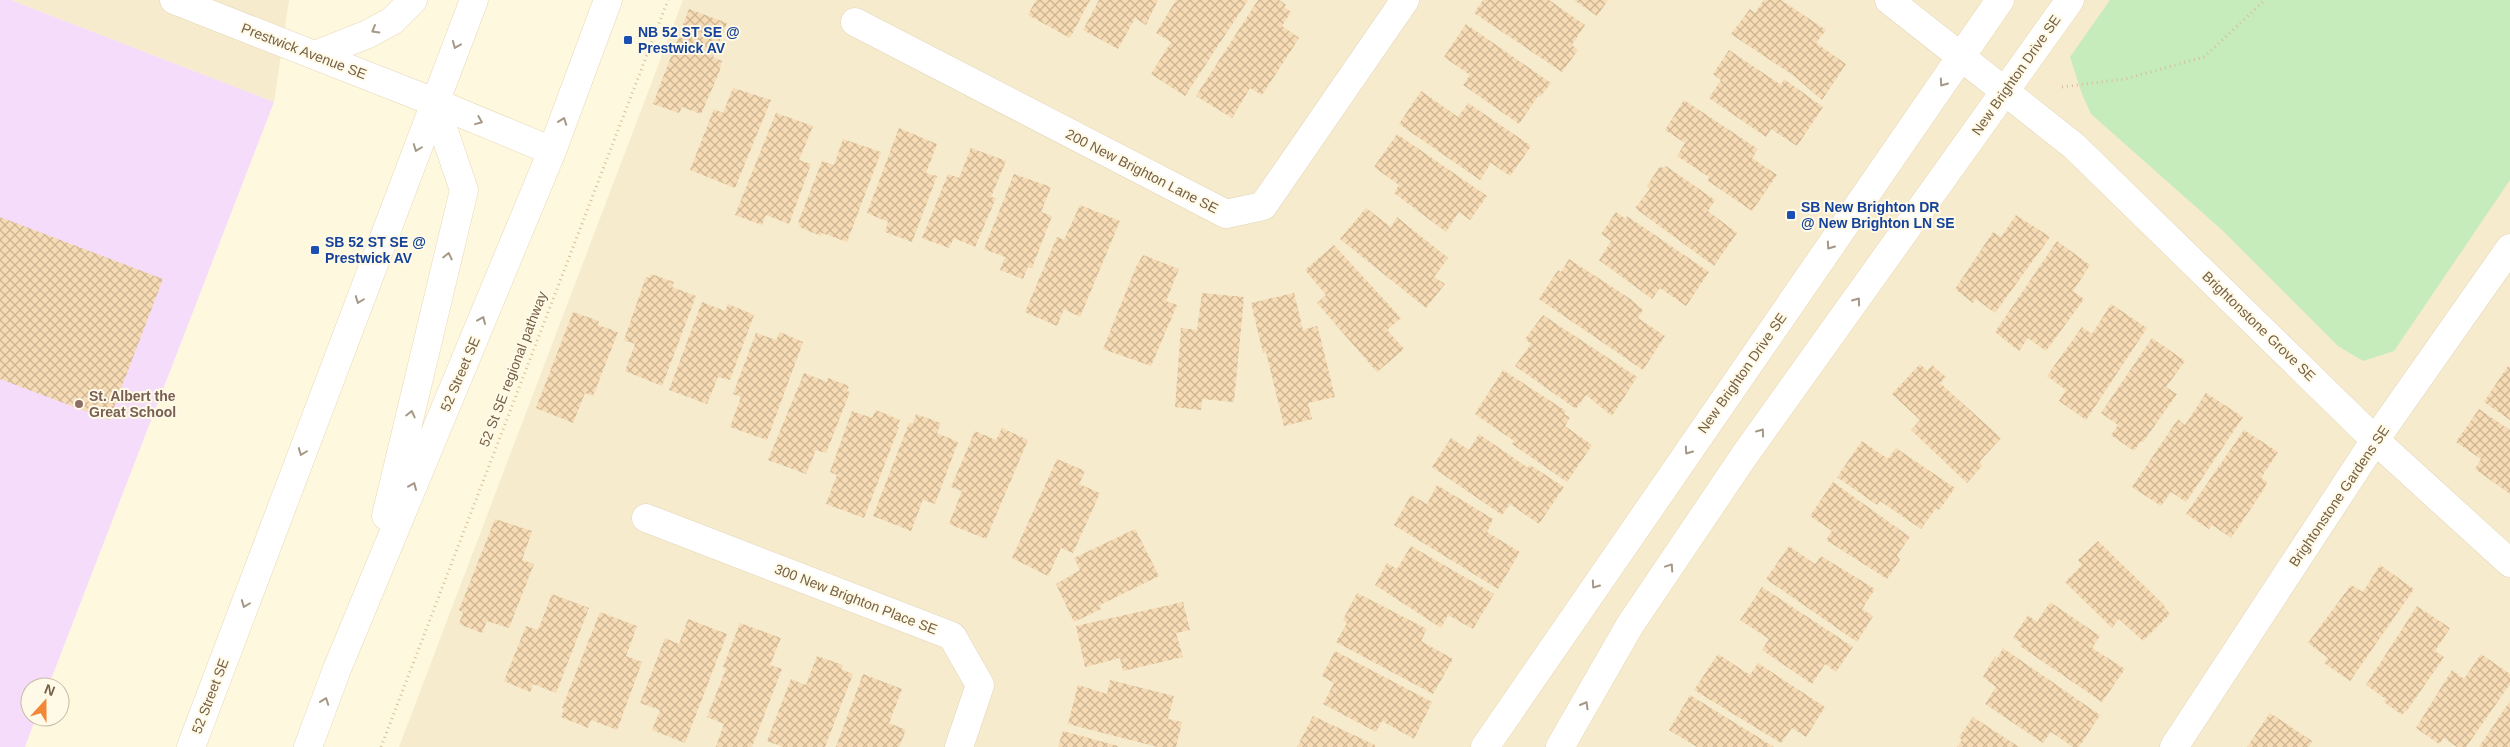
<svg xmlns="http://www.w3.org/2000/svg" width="2510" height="747" font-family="Helvetica,sans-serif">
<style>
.residential{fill:#f6ebcc}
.education{fill:#f5dcfa}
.green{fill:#c6ecbc}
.building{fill:url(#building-cross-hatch)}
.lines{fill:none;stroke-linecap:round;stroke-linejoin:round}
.street-casing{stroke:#e3d5ba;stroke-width:29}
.secondary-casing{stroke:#e8d8b7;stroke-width:29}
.path{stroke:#dabf97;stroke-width:3;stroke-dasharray:1 4;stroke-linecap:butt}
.street{stroke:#fff;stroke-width:28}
.secondary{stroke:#fff;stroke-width:28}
.oneway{stroke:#a69886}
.transit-dot{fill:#1a4fb4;stroke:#fffae7;stroke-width:2}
.education-dot{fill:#8d6e63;stroke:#fffae7;stroke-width:2}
.labels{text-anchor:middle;stroke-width:4;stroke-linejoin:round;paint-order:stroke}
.transit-label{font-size:14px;font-weight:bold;fill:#164399;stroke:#fffae7;text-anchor:start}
.street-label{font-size:14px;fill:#766045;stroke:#fffae7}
.education-label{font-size:14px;font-weight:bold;fill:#785e54;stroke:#fffae7;text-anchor:start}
</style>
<defs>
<pattern id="building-cross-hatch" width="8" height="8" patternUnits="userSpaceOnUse" patternTransform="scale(1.25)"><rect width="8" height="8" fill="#f6dbb4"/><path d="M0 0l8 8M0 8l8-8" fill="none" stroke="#ccb594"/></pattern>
</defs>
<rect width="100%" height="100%" fill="#fef8de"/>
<!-- residential -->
<path class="residential" d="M11 0H289L274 102Z
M683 0H2510V747H399Z"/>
<!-- education -->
<path class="education" d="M0 0H11L274 102 48 687H30V717H36L25 747H0Z"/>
<!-- green -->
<path class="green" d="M2110 0H2510V180L2394 351 2363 361 2338 346 2222 230 2091 114 2082 94 2070 57Z"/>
<!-- building -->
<path class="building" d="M1036 0H1090L1070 38 1028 15Z
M1099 0H1158L1146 25 1135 18 1118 49 1083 30Z
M1176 0H1248L1185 96 1151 74 1171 42 1156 33Z
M1258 0H1279L1286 5 1284 7 1291 12 1282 26 1299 38 1262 95 1250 88 1232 118 1196 96Z
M1483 0H1549L1585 25 1572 45 1578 50 1562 72 1474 13Z
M1574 0H1608L1597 16Z
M1764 0H1781L1826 30 1816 43 1846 64 1822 100 1794 76 1731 34 1750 9 1755 13Z
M689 9 727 23 713 57 722 61 719 73 701 114 682 107 679 113 653 104Z
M1466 24 1551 83 1540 97 1538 96 1519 124 1463 85 1470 75 1444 57Z
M1729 50 1781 85 1784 79 1823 107 1797 146 1771 129 1766 137 1709 98 1721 80 1713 74Z
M733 88 771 100 735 188 690 170 714 109 723 113Z
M1421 91 1458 117 1468 103 1531 146 1510 176 1491 163 1480 180 1399 124Z
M1684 100 1758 149 1752 158 1777 175 1752 211 1708 181 1709 177 1677 156 1685 143 1665 130Z
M776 113 813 126 799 160 811 164 789 224 766 215 762 225 735 215Z
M899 128 937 144 926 173 937 176 912 242 885 232 888 222 867 213Z
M1397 134 1487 196 1470 220 1459 212 1446 232 1394 193 1399 185 1374 167Z
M843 139 881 152 847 242 822 233 821 236 799 227 800 224 798 223 822 161 834 165Z
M971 148 1006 161 991 197 996 198 975 247 954 238 949 248 922 238 948 174 959 178Z
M1660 166 1663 168 1666 166 1715 200 1708 211 1737 233 1714 266 1635 208 1650 189 1647 186Z
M1014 174 1051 187 1041 212 1052 216 1032 268 1028 267 1023 279 1000 270 1005 257 984 249Z
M1080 205 1120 221 1080 317 1064 309 1057 326 1025 312 1057 237 1064 240Z
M1366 208 1391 227 1397 217 1448 258 1434 277 1445 284 1426 308 1340 239Z
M1616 212 1626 219 1627 216 1709 272 1686 306 1660 288 1652 299 1599 260 1611 241 1601 234Z
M2016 215 2050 237 1995 313 1976 299 1973 303 1955 289 1993 232 2001 237Z
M0 217 163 279 109 420 0 379Z
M2057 241 2090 265 2073 291 2084 299 2046 351 2028 338 2019 351 1995 332Z
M1334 245 1401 318 1387 330 1404 349 1377 372 1317 303 1326 295 1305 270Z
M1143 255 1179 269 1166 301 1177 305 1151 366 1103 349 1136 267Z
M1569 259 1632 300 1643 310 1638 318 1665 336 1643 370 1539 299 1558 270 1561 272Z
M651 274 674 282 672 287 696 296 662 386 625 371 635 344 624 340 646 277 649 278Z
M1202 293 1244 297 1234 402 1202 399 1201 410 1175 407 1181 328 1197 330Z
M1294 293 1303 330 1317 326 1319 332 1335 397 1308 403 1312 419 1284 426 1266 352 1263 353 1251 303Z
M702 302 725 311 728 304 754 315 730 380 718 377 707 404 669 390Z
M2111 304 2147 328 2086 420 2059 401 2066 390 2047 376 2082 327 2092 334Z
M573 312 599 321 598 325 618 332 593 396 585 393 573 423 536 408Z
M1543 315 1637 377 1612 416 1586 395 1576 409 1515 366 1531 344 1525 339Z
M780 332 803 342 767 440 730 427 741 397 733 394 756 333 776 340Z
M2152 338 2185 361 2166 387 2177 394 2143 442 2141 441 2134 451 2111 435 2118 425 2101 413Z
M1920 364 1927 371 1932 365 1946 377 1940 383 2001 438 1980 461 1982 466 1967 483 1911 430 1920 420 1892 394Z
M2508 366 2510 367V420L2484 402Z
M1503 370 1566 411 1564 414 1570 417 1565 426 1592 445 1567 482 1512 444 1514 441 1475 414Z
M804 373 827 382 828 378 849 386 847 391 850 392 826 453 816 450 806 474 768 460Z
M2206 393 2243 417 2186 502 2171 492 2161 506 2132 487 2178 419 2185 425Z
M2479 409 2510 430V494L2475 469 2481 459 2456 442Z
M876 410 900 420 897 427H899L864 518 826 504 837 475 830 472 852 411 872 418Z
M916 414 941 423 937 433 958 442 935 504 923 500 911 531 873 516 909 423 913 424Z
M1002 428 1028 440 986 539 949 524 962 491 951 487 975 431 996 440Z
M2244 430 2278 452 2261 478 2267 482 2264 489 2231 538 2212 525 2209 529 2186 514Z
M1479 434 1528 468 1530 465 1564 487 1539 524 1510 504 1502 515 1432 467 1451 438 1469 450Z
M1862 441 1888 459 1896 448 1955 488 1939 510 1936 508 1921 529 1880 501 1877 505 1837 477Z
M1057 459 1085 471 1079 484 1100 493 1073 553 1061 548 1048 576 1012 558Z
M1833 482 1910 537 1897 555 1900 560 1887 579 1826 540 1832 531 1810 516Z
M1437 485 1493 519 1487 532 1520 552 1498 589 1394 525 1411 495 1427 504Z
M495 519 532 531 522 560 534 564 509 628 487 621 482 633 459 624 463 612 459 610Z
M1135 529 1159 576 1100 605 1101 609 1074 622 1056 584 1080 570 1074 558Z
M2098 541 2162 603 2170 614 2143 641 2119 619 2112 628 2065 582 2082 565 2078 560Z
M1411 546 1494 594 1473 629 1448 615 1441 628 1375 585 1387 563 1397 569Z
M1789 546 1815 564 1821 556 1875 589 1862 609 1873 616 1857 642 1766 579Z
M2380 565 2414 589 2350 681 2324 663 2328 658 2308 643 2351 585 2363 592Z
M1762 587 1853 647 1836 672 1825 664 1812 684 1762 650 1769 639 1740 620Z
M1357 593 1427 629 1421 641 1453 659 1433 694 1336 642 1347 623 1343 620Z
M552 594 589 608 556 693 533 684 530 692 504 681 526 626 538 630Z
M1183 602 1190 630 1176 633 1183 657 1123 671 1120 658 1085 667 1076 626Z
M2050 602 2100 636 2092 648 2125 669 2102 702 2020 646 2022 643 2013 638 2028 615 2037 622Z
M2417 606 2450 628 2435 651 2444 657 2406 712 2405 711 2402 715 2384 702 2386 699 2366 685Z
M600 612 637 626 626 656 642 662 617 730 591 720 588 728 561 717 564 709 562 708Z
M688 619 727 634 685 743 652 730 660 710 640 703 665 638 679 644Z
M740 623 781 638 770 665 782 669 752 747H716L724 724 707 717 726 669 723 667Z
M2003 648 2100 715 2079 747H2073L2051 732 2043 743 1985 704 1996 687 1983 677 1995 656 1997 659Z
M1335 651 1432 702 1414 739 1382 721 1376 732 1323 704 1334 683 1322 676Z
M1718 654 1750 675 1758 663 1825 707 1806 737 1792 728 1781 743 1694 690Z
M2481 654 2510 674V684L2466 747H2457L2444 738 2439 744 2416 728 2452 670 2464 679Z
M817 656 843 665 841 669 853 674 825 747H783L767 741 791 679 806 685Z
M863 674 902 689 889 723 906 730 899 747H836Z
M1110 680 1174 696 1168 719 1182 722 1176 747H1158L1068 724 1078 685 1107 694Z
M1690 695 1774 747H1697L1669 730Z
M2510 701V747H2479Z
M2270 713 2312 741 2309 747H2247Z
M1313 716 1375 745V747H1297Z
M1973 717 2019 747H1957L1962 740 1959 737Z
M1063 731 1118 746V747H1058Z"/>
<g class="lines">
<!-- street casing -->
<g class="street-casing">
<path id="street" d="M174 0 434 102
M1889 0 2074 146 2375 440 2510 563
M855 22 1226 214 1263 206 1405 0
M646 518 952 636 980 685 959 747
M2174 747 2375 440 2510 248"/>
</g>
<!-- secondary casing -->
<g class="secondary-casing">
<path id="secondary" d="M315 55 368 34 392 21 413 0
M434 102 552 151
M386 516 464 190 434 102
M191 747 474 0
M308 747 337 669 552 151 608 0
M1485 747 2000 0
M1560 747 1630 625 1744 456 2070 0"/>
</g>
<!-- path -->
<path class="path" d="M2062 87 2125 79 2204 57 2265 0
M381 747 668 0"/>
<!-- street -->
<use href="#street" class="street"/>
<!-- secondary -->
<use href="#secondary" class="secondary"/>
</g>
<!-- one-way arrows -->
<defs><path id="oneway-chevron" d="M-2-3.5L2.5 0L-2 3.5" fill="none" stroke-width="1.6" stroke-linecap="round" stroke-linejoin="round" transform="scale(1.25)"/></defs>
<g class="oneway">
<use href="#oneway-chevron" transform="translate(375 30) rotate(150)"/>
<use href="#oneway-chevron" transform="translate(456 45) rotate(112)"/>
<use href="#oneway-chevron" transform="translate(1943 83) rotate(125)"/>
<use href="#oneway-chevron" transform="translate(479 121) rotate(22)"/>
<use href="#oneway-chevron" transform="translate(563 121) rotate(-70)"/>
<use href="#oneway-chevron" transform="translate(417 148) rotate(111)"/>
<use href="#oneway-chevron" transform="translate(1830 246) rotate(125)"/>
<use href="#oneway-chevron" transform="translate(448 256) rotate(-77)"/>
<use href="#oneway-chevron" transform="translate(359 300) rotate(111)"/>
<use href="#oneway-chevron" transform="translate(1857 301) rotate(-54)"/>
<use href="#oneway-chevron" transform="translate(482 320) rotate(-67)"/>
<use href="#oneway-chevron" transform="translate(411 414) rotate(-77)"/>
<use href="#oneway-chevron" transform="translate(1761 432) rotate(-54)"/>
<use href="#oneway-chevron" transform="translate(1688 451) rotate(125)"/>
<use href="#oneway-chevron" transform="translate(302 452) rotate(111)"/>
<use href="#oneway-chevron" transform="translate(413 486) rotate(-67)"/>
<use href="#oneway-chevron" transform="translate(1670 567) rotate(-56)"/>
<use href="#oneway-chevron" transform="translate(1595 585) rotate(125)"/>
<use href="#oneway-chevron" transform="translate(245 604) rotate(111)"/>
<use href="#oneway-chevron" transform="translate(325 701) rotate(-70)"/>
<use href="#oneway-chevron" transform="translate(1585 705) rotate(-60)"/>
</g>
<!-- markers -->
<g class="transit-dot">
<rect x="623" y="35" width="10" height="10" rx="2.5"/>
<rect x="1786" y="210" width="10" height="10" rx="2.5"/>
<rect x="310" y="245" width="10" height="10" rx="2.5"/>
</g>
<circle class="education-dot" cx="79" cy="404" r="5"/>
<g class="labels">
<!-- transit labels -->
<g class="transit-label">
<text x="638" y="37">NB 52 ST SE @<tspan x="638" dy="16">Prestwick AV</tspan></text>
<text x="1801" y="212">SB New Brighton DR<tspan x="1801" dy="16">@ New Brighton LN SE</tspan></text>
<text x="325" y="247">SB 52 ST SE @<tspan x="325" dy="16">Prestwick AV</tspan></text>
</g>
<!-- street labels -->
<g class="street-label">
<text transform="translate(304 51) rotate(21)" y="5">Prestwick Avenue SE</text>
<text transform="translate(2016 75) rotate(-55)" y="5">New Brighton Drive SE</text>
<text transform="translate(1142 171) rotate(27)" y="5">200 New Brighton Lane SE</text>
<text transform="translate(2259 326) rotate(44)" y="5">Brightonstone Grove SE</text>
<text transform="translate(513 369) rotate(-69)" y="5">52 St SE regional pathway</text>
<text transform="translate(1742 373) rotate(-55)" y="5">New Brighton Drive SE</text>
<text transform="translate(460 374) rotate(-67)" y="5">52 Street SE</text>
<text transform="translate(2339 496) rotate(-56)" y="5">Brightonstone Gardens SE</text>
<text transform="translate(856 599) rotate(21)" y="5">300 New Brighton Place SE</text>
<text transform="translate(210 696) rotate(-69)" y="5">52 Street SE</text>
</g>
<!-- education labels -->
<g class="education-label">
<text x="89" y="401">St. Albert the<tspan x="89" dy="16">Great School</tspan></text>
</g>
</g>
<!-- north arrow -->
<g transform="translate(45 702) rotate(21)"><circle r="24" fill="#fffae7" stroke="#c8bca6"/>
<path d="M0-4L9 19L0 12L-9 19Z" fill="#f38738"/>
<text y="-8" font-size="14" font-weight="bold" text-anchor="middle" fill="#766045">N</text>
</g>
</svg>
